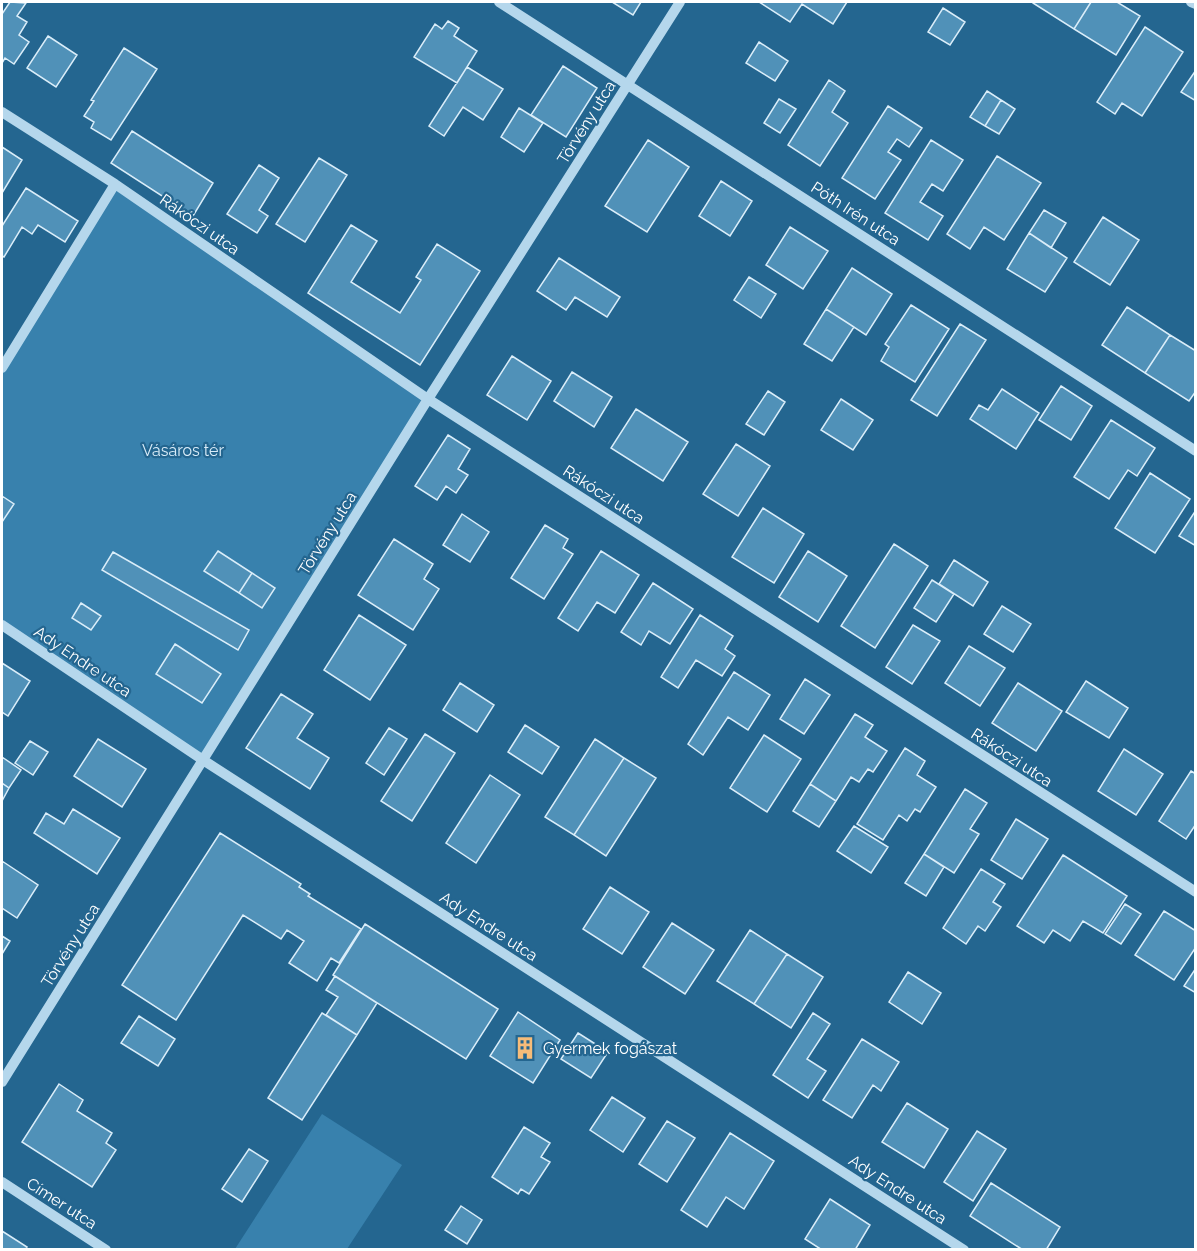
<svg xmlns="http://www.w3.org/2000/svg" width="1197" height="1251" font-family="Raleway,sans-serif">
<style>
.green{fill:#3881ad}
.building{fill:#5091b8;stroke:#daedf9;stroke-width:1.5}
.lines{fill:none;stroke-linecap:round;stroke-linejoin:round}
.minor{stroke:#b5d7ec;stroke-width:10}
.labels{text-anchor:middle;stroke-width:4.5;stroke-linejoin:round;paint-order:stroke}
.street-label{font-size:16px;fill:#fff;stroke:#246690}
.park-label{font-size:16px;fill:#daedf9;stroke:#246690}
.poi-label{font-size:16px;fill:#fff;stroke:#246690;text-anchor:start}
</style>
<rect width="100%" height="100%" fill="#246690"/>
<!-- green -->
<path class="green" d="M115 184 428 399 203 760 2 625V368Z
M322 1114 402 1165 347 1249H235Z"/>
<!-- building -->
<path class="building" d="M10 2 26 3 17 16 27 22 19 35 29 42 14 64 5 58 2 63V14Z
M612 2H641L633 15Z
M759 2H847L833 24 802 4 790 22Z
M1091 2H1117L1140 16 1116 55 1074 29Z
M1033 3V2H1091L1074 29Z
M943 8 965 22 950 45 928 32Z
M448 21 459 28 454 36 477 51 457 83 414 57 435 24 442 29Z
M1145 27 1183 52 1142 116 1122 103 1115 114 1097 102Z
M48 36 77 55 56 87 27 68Z
M759 42 788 61 775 81 746 63Z
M124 48 157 69 111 140 91 128 94 122 84 116 94 101 91 100Z
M563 66 597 88 566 137 531 115Z
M467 67 503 89 483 120 463 107 444 136 429 126Z
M1196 70V101L1181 92Z
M829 80 845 91 832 112 848 123 820 166 788 145Z
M987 91 1001 100 985 126 970 117Z
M779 99 796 109 780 133 764 123Z
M1001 100 1015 109 999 134 985 126Z
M888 106 922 128 909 147 897 139 888 152 901 160 875 199 842 178Z
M519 108 543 123 524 152 501 137Z
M132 131 213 183 193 216 111 163Z
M648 140 689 167 647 232 605 206Z
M931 140 963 160 943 191 932 184 920 202 943 216 928 240 885 213Z
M2 147 22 160 2 193Z
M997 156 1041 183 1004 240 984 227 970 249 947 234Z
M319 158 347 175 305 242 276 224Z
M259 165 279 178 259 210 268 216 257 233 227 214Z
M721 181 752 201 730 236 699 216Z
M26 188 78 221 65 242 38 225 32 234 22 227 4 257 2 256V226Z
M1044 210 1066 223 1051 248 1029 233Z
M1103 217 1139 240 1110 285 1074 262Z
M351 225 377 241 351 282 400 313 421 280 416 277 437 244 480 271 420 365 308 293Z
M790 227 828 251 803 289 766 265Z
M1029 233 1067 258 1045 292 1007 269Z
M559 258 620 297 607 317 575 297 566 310 537 291Z
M852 268 892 294 866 335 826 309Z
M749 277 776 294 761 318 734 300Z
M911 305 949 329 915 382 881 361 889 347 885 344Z
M1127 307 1170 335 1145 373 1102 345Z
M826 309 854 327 832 361 804 344Z
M960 324 986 340 937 416 911 400Z
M1170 335 1196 351V391L1189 401 1145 373Z
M512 356 551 381 527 420 487 395Z
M572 372 612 397 594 427 554 401Z
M1061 386 1092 406 1071 440 1039 420Z
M1002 389 1039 413 1016 449 970 419 979 405 988 410Z
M768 391 785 402 764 435 746 424Z
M841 399 873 420 853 450 821 430Z
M636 409 688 442 663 481 611 448Z
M1111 420 1155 448 1137 476 1128 470 1109 499 1074 477Z
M448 435 470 449 458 469 468 475 456 493 446 486 437 500 415 486Z
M736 444 770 466 738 516 703 494Z
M1150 473 1190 499 1155 553 1115 528Z
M2 496 14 504 2 522Z
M763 508 804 534 774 583 732 557Z
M1196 510V546L1179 536Z
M462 514 489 532 470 562 443 545Z
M545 525 568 539 563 548 573 554 544 599 511 578Z
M394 539 433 564 424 579 439 589 413 630 358 595Z
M894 544 928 566 875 648 841 626Z
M218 551 252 573 239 593 204 571Z
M601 551 639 575 615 613 597 602 578 631 558 618Z
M808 551 847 576 818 622 779 597Z
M113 552 249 630 238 650 102 570Z
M954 560 988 582 973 606 939 584Z
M252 573 275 588 262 608 239 593Z
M932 580 954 594 936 622 914 608Z
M653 583 693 609 670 644 649 631 641 645 621 632Z
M81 603 101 616 91 630 72 618Z
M1002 606 1031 624 1013 652 984 634Z
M359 615 406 645 370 700 324 670Z
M700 615 733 636 725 649 735 656 722 676 696 660 678 688 661 677Z
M913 625 940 641 912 684 886 667Z
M175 644 221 674 202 703 156 674Z
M969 646 1005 668 980 706 945 683Z
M2 663 30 681 8 716 2 712Z
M734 672 770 695 748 730 728 717 703 755 688 744Z
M805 679 830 695 804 734 780 719Z
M1086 681 1128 708 1109 738 1066 712Z
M460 683 494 705 477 732 443 710Z
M1018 683 1062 711 1036 751 992 723Z
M281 694 313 714 297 738 329 758 310 789 246 748Z
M855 714 873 725 865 737 887 751 873 772 868 769 859 782 851 777 836 801 810 784Z
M525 725 559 747 542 774 508 752Z
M389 728 407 739 384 775 366 763Z
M425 734 455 753 412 821 381 801Z
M764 735 801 759 767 812 730 788Z
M98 739 146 769 122 807 74 776Z
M595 739 624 758 574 835 545 817Z
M30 741 48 752 33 775 15 763Z
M905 748 925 761 917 775 936 787 920 812 915 809 907 821 899 815 883 840 857 824Z
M1124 749 1163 774 1136 815 1098 791Z
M2 757 21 770 9 788 2 783Z
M624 758 656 778 606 856 574 835Z
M1191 771 1196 774V824L1186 839 1159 821Z
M490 775 520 795 476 863 446 843Z
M2 783 9 788 2 801Z
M810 784 836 801 819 827 793 811Z
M965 789 987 803 970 829 979 834 954 873 924 854Z
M73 809 120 838 97 874 34 833 46 813 64 824Z
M1016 819 1048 839 1022 879 991 860Z
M854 826 888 847 871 873 837 851Z
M220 833 301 884 299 887 310 894 308 896 361 929 339 963 331 958 317 981 289 963 304 941 287 930 281 939 243 915 176 1020 122 985Z
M924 854 944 867 926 896 905 883Z
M1063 855 1127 896 1103 933 1083 921 1070 941 1053 930 1044 943 1017 926Z
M2 861 38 885 17 918 2 908Z
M981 869 1005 884 993 902 1001 907 985 931 978 926 966 944 943 928Z
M610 887 649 912 622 954 583 929Z
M1125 904 1141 914 1121 944 1105 934Z
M1164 911 1196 931V947L1174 980 1135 955Z
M672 923 714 950 685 994 643 967Z
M365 924 498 1009 466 1059 333 975Z
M750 930 787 954 754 1004 717 981Z
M2 936 10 941 2 954Z
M787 954 823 977 791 1028 754 1004Z
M1196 968V993L1184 986Z
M908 972 941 993 922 1024 889 1002Z
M335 976 377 1003 357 1035 326 1015 338 997 326 990Z
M518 1012 560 1040 533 1083 490 1056Z
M322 1013 357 1035 302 1120 268 1098Z
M813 1013 830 1024 807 1059 826 1071 808 1098 773 1075Z
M139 1016 175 1039 158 1066 121 1043Z
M578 1033 608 1052 591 1078 561 1059Z
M862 1039 899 1062 881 1091 873 1085 852 1118 823 1100Z
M59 1084 83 1100 77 1111 112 1133 106 1143 116 1150 92 1187 22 1142Z
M612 1097 645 1118 623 1152 590 1130Z
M907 1103 948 1129 924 1168 882 1142Z
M667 1121 695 1138 667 1182 639 1164Z
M524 1127 550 1143 541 1157 550 1162 529 1194 521 1189 518 1194 492 1177Z
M977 1131 1006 1149 973 1201 944 1182Z
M730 1133 774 1161 744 1209 726 1197 707 1227 681 1210Z
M249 1149 268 1161 242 1202 222 1189Z
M991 1183 1060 1227 1046 1250H1023L970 1216Z
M830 1199 870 1225 855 1250H822L805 1239Z
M461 1206 482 1220 467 1244 445 1230Z
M2 1231 27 1247 25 1250H2Z"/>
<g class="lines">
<!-- minor -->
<path class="minor" d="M499 2 1196 451
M1191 2 1196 4
M2 112 115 184 428 399 1196 892
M2 368 115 184
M2 625 203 760 964 1250
M2 1082 428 399 680 2
M2 1182 106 1250"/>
</g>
<!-- icons -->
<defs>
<g id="building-bare" transform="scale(1.8)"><path d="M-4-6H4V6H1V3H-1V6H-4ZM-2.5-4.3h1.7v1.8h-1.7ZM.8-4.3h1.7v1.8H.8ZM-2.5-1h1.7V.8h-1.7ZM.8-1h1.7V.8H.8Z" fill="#f6bc79" stroke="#246690" stroke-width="2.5" paint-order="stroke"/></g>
</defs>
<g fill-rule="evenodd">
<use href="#building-bare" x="525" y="1048"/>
</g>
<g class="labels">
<!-- street labels -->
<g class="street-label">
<text transform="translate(586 122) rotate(-58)" y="6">Törvény utca</text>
<text transform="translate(856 213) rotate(33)" y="6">Póth Irén utca</text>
<text transform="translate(200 224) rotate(35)" y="6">Rákóczi utca</text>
<text transform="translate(604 494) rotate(33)" y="6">Rákóczi utca</text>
<text transform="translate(327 533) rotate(-58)" y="6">Törvény utca</text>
<text transform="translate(83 661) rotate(34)" y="6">Ady Endre utca</text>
<text transform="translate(1012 757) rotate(33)" y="6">Rákóczi utca</text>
<text transform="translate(489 926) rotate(33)" y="6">Ady Endre utca</text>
<text transform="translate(70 945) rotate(-58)" y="6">Törvény utca</text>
<text transform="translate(898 1189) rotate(33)" y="6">Ady Endre utca</text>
<text transform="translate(62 1203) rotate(33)" y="6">Címer utca</text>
</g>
<!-- park labels -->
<g class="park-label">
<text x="183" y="456">Vásáros tér</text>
</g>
<!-- poi labels -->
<g class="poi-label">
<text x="543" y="1054">Gyermek fogászat</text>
</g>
</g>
<!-- border -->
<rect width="1197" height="1251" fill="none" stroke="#ffffff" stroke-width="6"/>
</svg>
